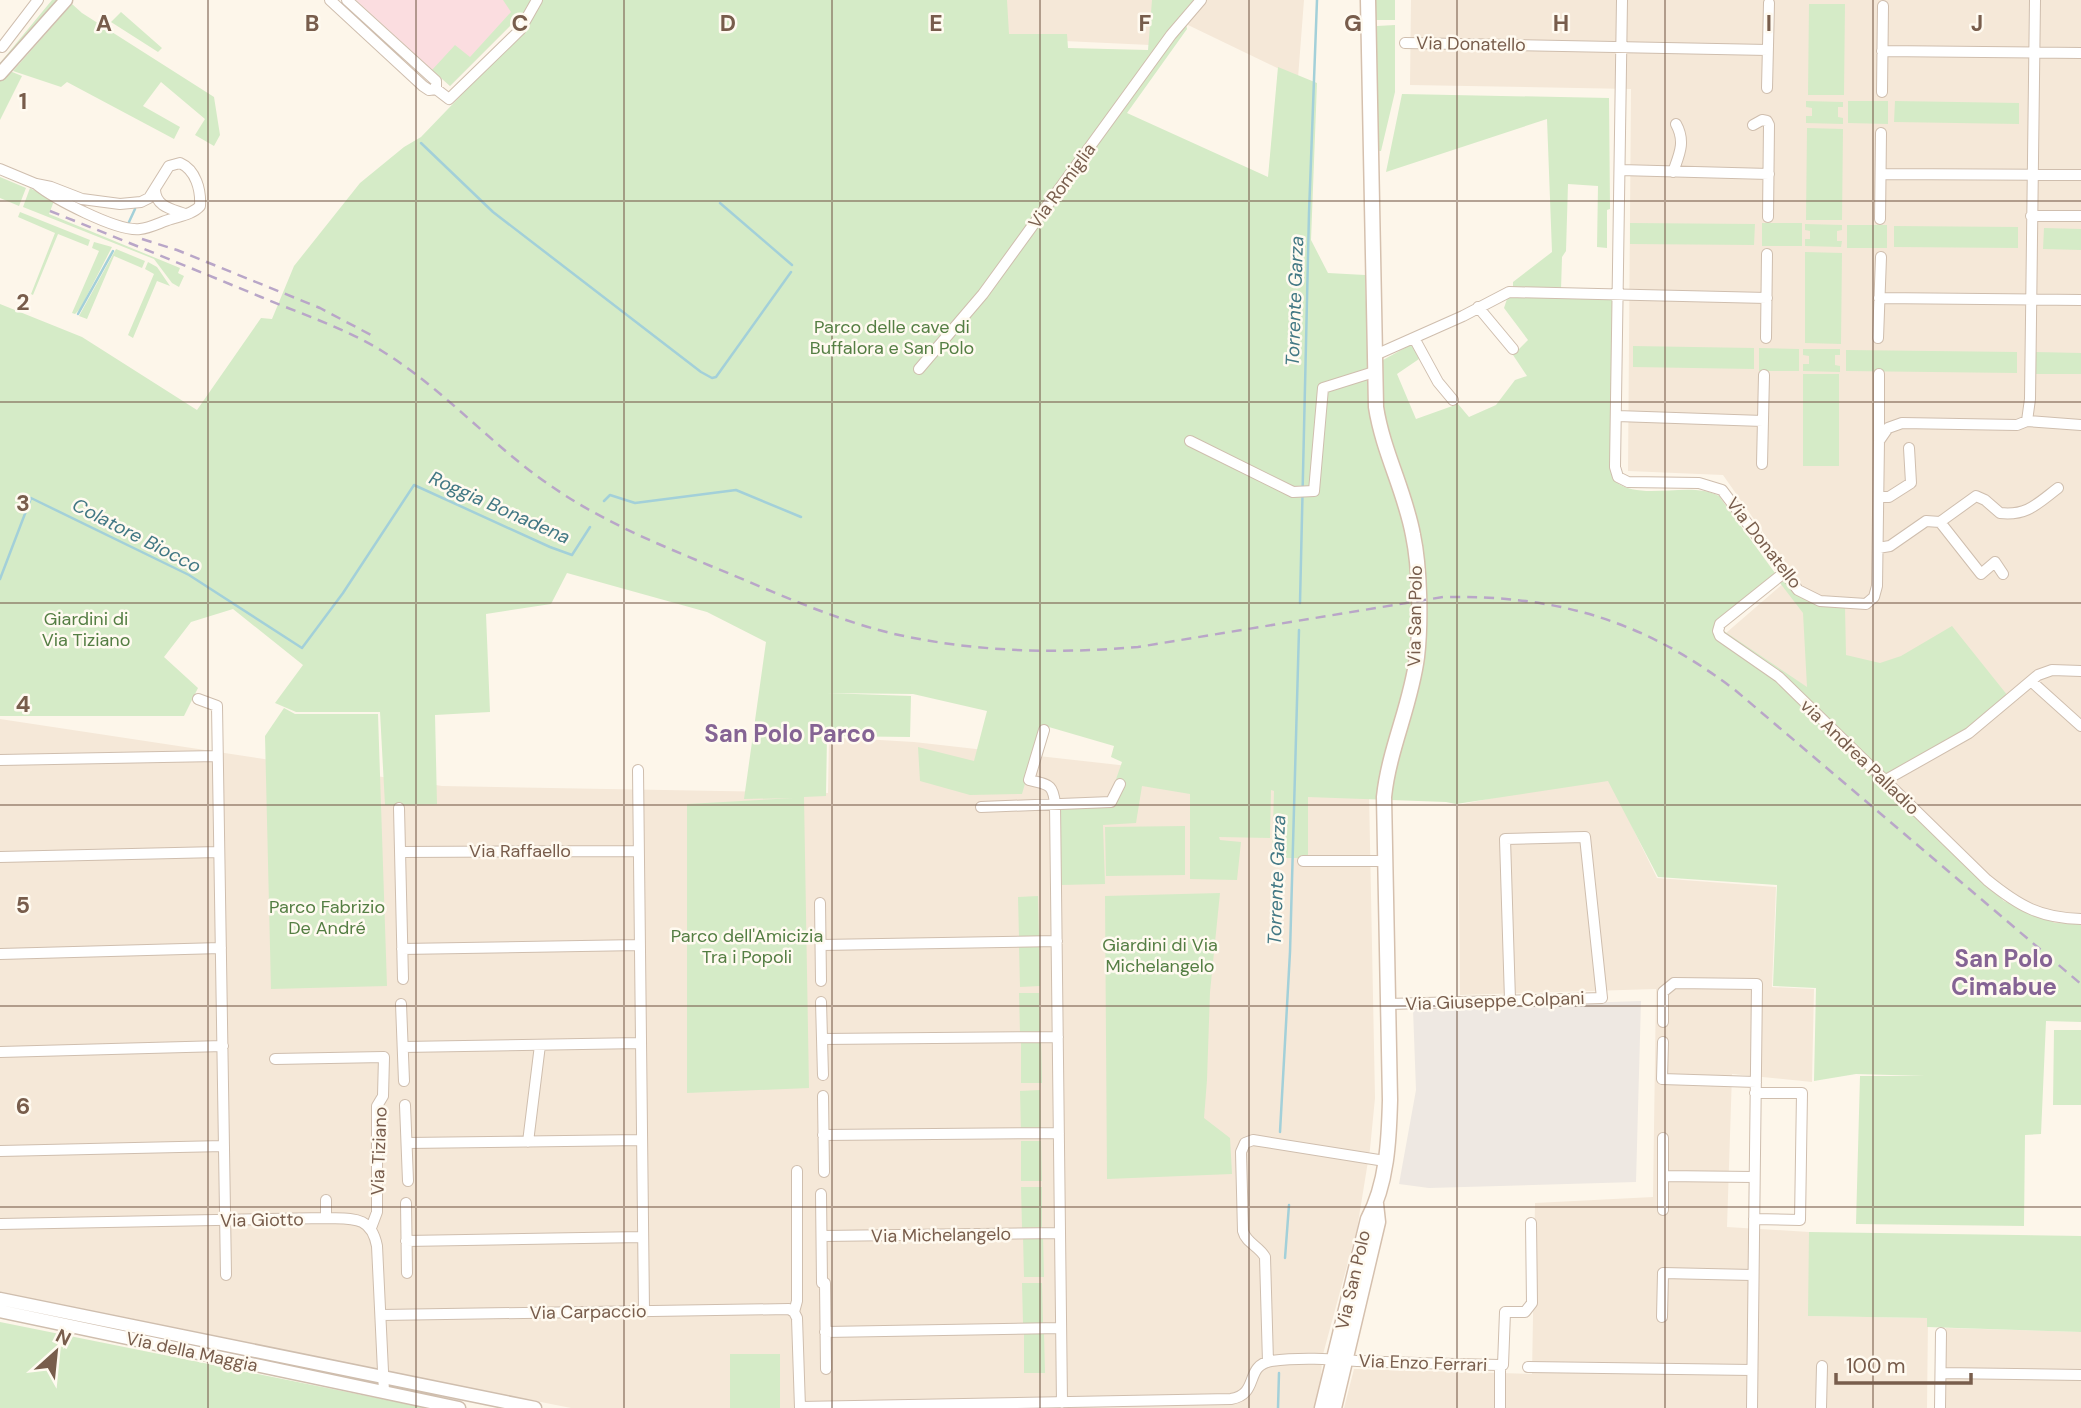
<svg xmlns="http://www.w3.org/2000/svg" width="2081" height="1408" font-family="'DM Sans',sans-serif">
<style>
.residential{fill:#f5e8d8}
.industrial{fill:#eee8e2}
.medical{fill:#fbdde0}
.green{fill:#d5ebc7}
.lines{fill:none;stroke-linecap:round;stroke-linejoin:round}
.stream{stroke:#a3d0d9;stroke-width:2.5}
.minor-casing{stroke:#cfbeae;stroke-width:12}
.tertiary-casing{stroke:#cfbeae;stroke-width:15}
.secondary-casing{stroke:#d5c0ae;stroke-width:17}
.minor{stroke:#fff;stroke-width:10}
.tertiary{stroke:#fff;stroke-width:12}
.secondary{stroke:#fff;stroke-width:14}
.rail{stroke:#b9a6c8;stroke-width:2.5;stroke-dasharray:10 7;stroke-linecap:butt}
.grid{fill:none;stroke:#785d4c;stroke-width:2;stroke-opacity:0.55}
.labels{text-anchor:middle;stroke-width:5;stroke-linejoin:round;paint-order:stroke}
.street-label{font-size:18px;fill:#785d4c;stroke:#fffaf0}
.park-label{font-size:18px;fill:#547e43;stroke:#fffaf0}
.water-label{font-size:19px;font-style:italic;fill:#427884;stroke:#fffaf0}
.district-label{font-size:24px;font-weight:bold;fill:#856494;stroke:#fffaf0}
.grid-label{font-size:23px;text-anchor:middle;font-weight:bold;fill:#785d4c;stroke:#fffaf0;stroke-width:5;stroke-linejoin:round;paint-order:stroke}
</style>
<rect width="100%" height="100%" fill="#fdf6ea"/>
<!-- residential -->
<path class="residential" d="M1000 0H1304L1298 78 1188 25 1150 45 1000 38Z
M1411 0H2081V960L1726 633 1793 575 1723 475 1628 471 1631 89 1410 85Z
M0 719 442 786 828 793 829 737 914 742 1369 793 1375 1098 1370 1149 1357 1229 1322 1358 1321 1380 1314 1408H571L0 1294Z
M1607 775 1657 878 1776 887 1772 987 1814 989 1812 1082 1732 1074 1727 1227 1809 1232V1316L1928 1318 1927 1408H1344L1354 1369 1532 1374 1535 1203 1653 1197 1656 989 1460 995 1458 805Z
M1946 1328 2081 1332V1408H1945Z"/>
<!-- industrial -->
<path class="industrial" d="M1641 1001 1636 1182 1429 1188 1399 1184 1416 1090 1413 1009Z"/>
<!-- medical -->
<path class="medical" d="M356 0H532L525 11 450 86Z"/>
<!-- green -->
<path class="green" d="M52 0H58L0 67 22 76 0 120V63Z
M503 0H532L525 11 450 86 432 70 455 45 470 57 511 12Z
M540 0H1007L1009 34H1067L1068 48 1148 50 1152 0H1201L1185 18 1187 29 1127 113 1268 177 1278 67 1317 83 1311 240 1328 273 1365 275 1368 360H1383L1412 344 1419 359 1397 374 1416 419 1458 404 1469 417 1496 405 1515 380 1527 376 1513 355 1528 340 1504 308 1508 296 1612 299 1610 469 1616 482C1642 502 1690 480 1719 496L1775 573 1722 617 1715 625 1807 687 1803 613 1780 583 1784 581C1805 605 1814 605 1845 607L1846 655 1880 663 1901 656 1952 626 2008 696 1968 731 1880 784 2004 901 2055 923 2081 924V1022L2046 1021 2041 1134 2025 1135 2024 1226 1856 1224 1860 1076H1925L1856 1074 1814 1081 1816 988 1773 986 1777 885 1658 877 1608 781 1456 804 1446 802 1308 797V858H1272L1274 791 1271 790 1270 838 1219 837 1220 840 1241 842 1237 880 1190 879V794L1142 786 1136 823 1103 825 1105 884 1060 885 1061 807 1107 805 1122 762 1111 757 1114 746 1042 725 1022 794 970 795 920 781 918 747 974 761 987 711 913 694 827 693 911 696 910 737 827 736 826 796 804 797 809 1088 687 1093V804L794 798 744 799 766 642 707 612 567 573 551 604 486 614 490 712 435 715 437 804 385 805 380 712H296L275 703 303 665 233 609 191 622 164 657 198 688 184 716H0V304L82 337 197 410 261 318 272 319 294 266 360 183 404 147 421 137 522 32Z
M1374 0H1395V20H1374Z
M72 4 82 13 214 97 220 135 214 146 195 135 205 119 161 82 143 106 180 127 174 139 67 82 61 87 13 71Z
M1809 4H1845L1844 95H1808Z
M121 12 162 48 158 52 111 22Z
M1395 25V92L1381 151H1375L1377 26Z
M1402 94 1609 98 1610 209 1607 210V248L1597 247 1598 186 1568 184 1566 251 1562 257 1561 290 1513 289V282L1552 252 1547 119 1386 172Z
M1806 101 1843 102V107H1838V117L1843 118V124L1806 123V116H1812V108L1806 107Z
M1848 101H1888V124L1848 123Z
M1895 101 2019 103V124L1894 122Z
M1807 128 1843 129 1842 220H1806Z
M0 177 26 188 19 206 0 198Z
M30 188 54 201 49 214 180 268 178 273 184 276 179 287 172 283 154 259 23 207Z
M20 212 90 240 88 246 58 234 33 295 31 294 55 233 18 217Z
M1630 223 1755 224 1754 245 1630 244Z
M1762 223H1802V246H1762Z
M1805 224 1842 225V230L1837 231V241H1842L1841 247 1805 246V239H1810V231L1805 230Z
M1847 225H1887V248H1847Z
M1894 226 2018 227V248L1894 247Z
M2044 228 2081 229V250L2043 249Z
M94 242 112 247 80 309 75 314 72 313 99 251 92 248Z
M116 249 145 261 142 268 114 256 87 319 79 316Z
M1805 252 1842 253 1841 344 1805 343Z
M148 262 157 267 170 286 157 281 133 338 128 335 154 274 145 269Z
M1633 346 1754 348V369L1633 367Z
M1759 348 1799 349V371H1759Z
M1803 349H1840V355H1835V365L1840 366V372L1803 371V364H1809V356L1803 355Z
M1846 350 2017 352V373L1846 371Z
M2036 352 2081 353V374H2036Z
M1803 374H1839V466H1803Z
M284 708 295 714H378L387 986 271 989 265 736Z
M1185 826V875L1106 876 1105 827Z
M1220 893 1210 992 1207 1080 1204 1118 1230 1138 1232 1174 1107 1179 1105 896Z
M1038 896 1039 937H1019L1018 897Z
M1039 946 1040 986 1020 987 1019 947Z
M1019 993H1039L1040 1033H1020Z
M2054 1030H2081V1105H2053Z
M1021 1043H1041L1042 1083H1021Z
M1040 1090 1041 1130 1021 1131 1020 1091Z
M1021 1141H1041L1042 1181H1021Z
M1021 1187H1042V1227L1022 1228Z
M1809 1232 2081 1236V1332L1927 1327V1318L1808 1316Z
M1023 1237H1043L1044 1277H1024Z
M1022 1283H1042L1043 1323H1023Z
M0 1322 427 1408H0Z
M1024 1333H1044L1045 1373H1024Z
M730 1354H780V1408H730Z"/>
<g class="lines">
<!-- stream -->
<path class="stream" d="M421 143 493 212 701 372 712 378 716 377 791 272
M720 203 792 265
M129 222 135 209
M78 314 113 251
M604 501 610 495 635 503 736 490 801 517
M0 579 31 498 189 575 302 648 343 593 414 485 550 547 572 555 590 527
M1300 603 1309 213 1317 0
M1280 1132 1290 952 1299 630
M1285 1258 1289 1205
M1278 1408 1279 1373"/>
<!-- minor casing -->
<g class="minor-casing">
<path id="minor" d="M330 0 423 86 429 90 436 89 449 99 520 30 537 0
M347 0 436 81V89
M1622 0 1615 467 1618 477 1628 482 1699 483 1722 490 1798 590 1820 601 1866 604 1874 597 1877 586 1879 441 1888 428 1902 423 2017 425 2027 421 2081 425
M1405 43 1768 50
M2 47 38 0
M1882 51 2081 53
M1767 88 1769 3
M1882 92 1883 6
M1753 125 1762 120 1767 121 1769 125 1768 217
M0 169 36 184 51 187 82 199 120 204 141 202 149 198 169 166 180 163C196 170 201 190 200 206 193 214 180 216 171 219 161 222 150 228 140 229 117 232 53 198 36 184
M1620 170 1769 174
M1673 172C1679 155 1686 142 1676 124
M1881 174 2081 175
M155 190C156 207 172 209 185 214
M2031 216H2081
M1880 219 1881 133
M1879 298 2081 300
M1478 307 1513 349
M1414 338 1438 382 1453 400
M1766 338 1767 254
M1878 338 1881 257
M1373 356 1463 316 1509 292 1767 298
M919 369 983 294 1171 35 1201 0
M1617 416 1763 421
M2027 421 2030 399 2035 0
M1879 440V374
M1190 441 1293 492 1314 491 1323 388 1374 372
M1762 464 1764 375
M1879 497H1889L1911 483 1909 448
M1940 522 1976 496 1985 500 2000 513C2027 516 2037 504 2058 488
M1878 548 1890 546 1926 521 1940 522 1981 574 1995 562 2003 574
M1785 572 1720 624 1718 631 1720 636 1779 677 1987 880C2019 906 2040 918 2081 919
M2031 681 2081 726
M198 699 217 706 226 1275
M1044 730 1029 780C1048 785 1053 783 1055 804L1062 1403
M0 760 217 756
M638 770 644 1311
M1884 781 1969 733 2038 675 2052 670 2081 671
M981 807 1111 802 1120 784
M399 808 403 979
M401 852 639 851
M0 857 219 852
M1303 861H1385
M820 903 821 981
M821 945 1057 941
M402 949 640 945
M0 954 221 948
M821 1002 823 1075
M401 1004 404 1081
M1388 1004 1602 998 1585 837 1505 839 1510 1000
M1663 1022V992L1674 983 1757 984 1752 1408
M822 1039 1058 1037
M1663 1042 1662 1079 1756 1082
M403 1047 641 1043
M0 1052 223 1046
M275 1059 384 1057 383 1096 377 1106V1212L371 1228
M823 1096 824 1172
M405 1105 408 1181
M823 1135 1059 1133
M528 1142 540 1045
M407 1143 642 1140
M0 1151 224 1146
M1663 1176 1754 1177
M821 1194 822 1283
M406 1203 407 1273
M1663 1210V1138
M326 1218V1200
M1754 1219 1800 1220 1802 1093H1755
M0 1224 326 1218C352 1219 371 1215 377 1246L384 1392
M822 1236 1060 1233
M406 1241 643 1237
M825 1283 826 1369
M794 1312 797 1301V1171
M381 1315 789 1309 794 1312 797 1318 800 1408
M1662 1317 1663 1273 1752 1275
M825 1332 1061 1328
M1268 1362 1265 1257C1259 1246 1246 1243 1243 1231L1241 1152 1245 1143 1253 1140 1385 1161
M1528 1367 1752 1370
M1941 1373 2081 1375
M800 1407 1231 1399C1260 1394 1244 1366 1271 1361 1301 1357 1329 1359 1358 1361 1405 1363 1452 1364 1500 1365
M1500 1408V1365H1503L1505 1312H1525L1532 1303 1531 1223
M1821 1408 1822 1366
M1940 1408 1941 1333"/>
</g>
<!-- tertiary casing -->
<g class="tertiary-casing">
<path id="tertiary" d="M0 74 66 0
M0 1299 535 1408
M0 1311 459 1408"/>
</g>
<!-- secondary casing -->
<g class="secondary-casing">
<path id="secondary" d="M1322 1408 1368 1219C1387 1184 1389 1140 1390 1100L1384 797C1389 749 1411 705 1417 657 1421 623 1420 568 1413 535 1405 491 1383 452 1376 407L1368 0
M1334 1408 1378 1222 1376 1204"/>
</g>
<!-- minor -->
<use href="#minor" class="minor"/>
<!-- tertiary -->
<use href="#tertiary" class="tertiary"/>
<!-- secondary -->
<use href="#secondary" class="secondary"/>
<!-- rail -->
<path class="rail" d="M50 211C120 239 191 268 261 297 301 314 345 328 382 351 444 389 492 446 551 486 603 522 660 545 718 569 777 593 836 621 899 635 978 652 1057 654 1138 647L1443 597C1557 595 1643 620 1735 690L2081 984
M142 239 177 250 320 308 371 335"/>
</g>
<!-- grid -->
<path class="grid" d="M208 0V1408M416 0V1408M624 0V1408M832 0V1408M1040 0V1408M1249 0V1408M1457 0V1408M1665 0V1408M1873 0V1408M0 201H2081M0 402H2081M0 603H2081M0 805H2081M0 1006H2081M0 1207H2081"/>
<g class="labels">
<!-- street labels -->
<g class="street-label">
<text transform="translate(1471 44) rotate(1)" y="6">Via Donatello</text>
<text transform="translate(1062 186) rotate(-54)" y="6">Via Romiglia</text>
<text transform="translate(1764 543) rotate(52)" y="6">Via Donatello</text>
<text transform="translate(1415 616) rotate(-89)" y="6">Via San Polo</text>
<text transform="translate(1860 757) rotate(44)" y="6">via Andrea Palladio</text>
<text x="520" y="857">Via Raffaello</text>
<text transform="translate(1495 1001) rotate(-2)" y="6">Via Giuseppe Colpani</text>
<text transform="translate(379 1151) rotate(-88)" y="6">Via Tiziano</text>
<text transform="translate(262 1220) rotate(-1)" y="6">Via Giotto</text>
<text transform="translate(941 1235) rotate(-1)" y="6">Via Michelangelo</text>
<text transform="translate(1353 1280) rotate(-77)" y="6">Via San Polo</text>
<text transform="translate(588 1312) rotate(-1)" y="6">Via Carpaccio</text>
<text transform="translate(192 1352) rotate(12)" y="6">Via della Maggia</text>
<text transform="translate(1423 1363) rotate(2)" y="6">Via Enzo Ferrari</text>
</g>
<!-- park labels -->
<g class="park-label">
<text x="892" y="333">Parco delle cave di<tspan x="892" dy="21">Buffalora e San Polo</tspan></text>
<text x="86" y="625">Giardini di<tspan x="86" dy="21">Via Tiziano</tspan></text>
<text x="327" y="913">Parco Fabrizio<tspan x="327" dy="21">De André</tspan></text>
<text x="747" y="942">Parco dell'Amicizia<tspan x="747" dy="21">Tra i Popoli</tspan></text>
<text x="1160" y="951">Giardini di Via<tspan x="1160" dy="21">Michelangelo</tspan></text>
</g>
<!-- water labels -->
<g class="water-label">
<text transform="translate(1294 301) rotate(-88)" y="7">Torrente Garza</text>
<text transform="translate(500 507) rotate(24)" y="7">Roggia Bonadena</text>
<text transform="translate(137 535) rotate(27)" y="7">Colatore Biocco</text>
<text transform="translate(1276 880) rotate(-88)" y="7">Torrente Garza</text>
</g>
<!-- district labels -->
<g class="district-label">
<text x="790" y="742">San Polo Parco</text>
<text x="2004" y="967">San Polo<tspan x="2004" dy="28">Cimabue</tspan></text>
</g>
</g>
<g class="grid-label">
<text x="104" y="31">A</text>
<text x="312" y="31">B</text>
<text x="520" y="31">C</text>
<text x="728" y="31">D</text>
<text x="936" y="31">E</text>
<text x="1145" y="31">F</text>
<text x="1353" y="31">G</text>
<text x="1561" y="31">H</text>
<text x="1769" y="31">I</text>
<text x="1977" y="31">J</text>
<text x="23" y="109">1</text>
<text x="23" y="310">2</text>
<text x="23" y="511">3</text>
<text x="23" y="712">4</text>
<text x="23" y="913">5</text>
<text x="23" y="1114">6</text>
</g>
<!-- north arrow -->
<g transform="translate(56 1352) rotate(27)" stroke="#fffaf0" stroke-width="5" paint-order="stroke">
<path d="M0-5L12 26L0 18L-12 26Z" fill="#785d4c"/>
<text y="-10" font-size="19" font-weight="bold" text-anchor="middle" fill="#785d4c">N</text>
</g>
<!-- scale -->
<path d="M1836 1373v10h135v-10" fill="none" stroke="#785d4c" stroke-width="3.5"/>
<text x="1846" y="1373" font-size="21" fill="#785d4c" stroke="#fffaf0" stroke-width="5" paint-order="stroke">100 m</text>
</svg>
